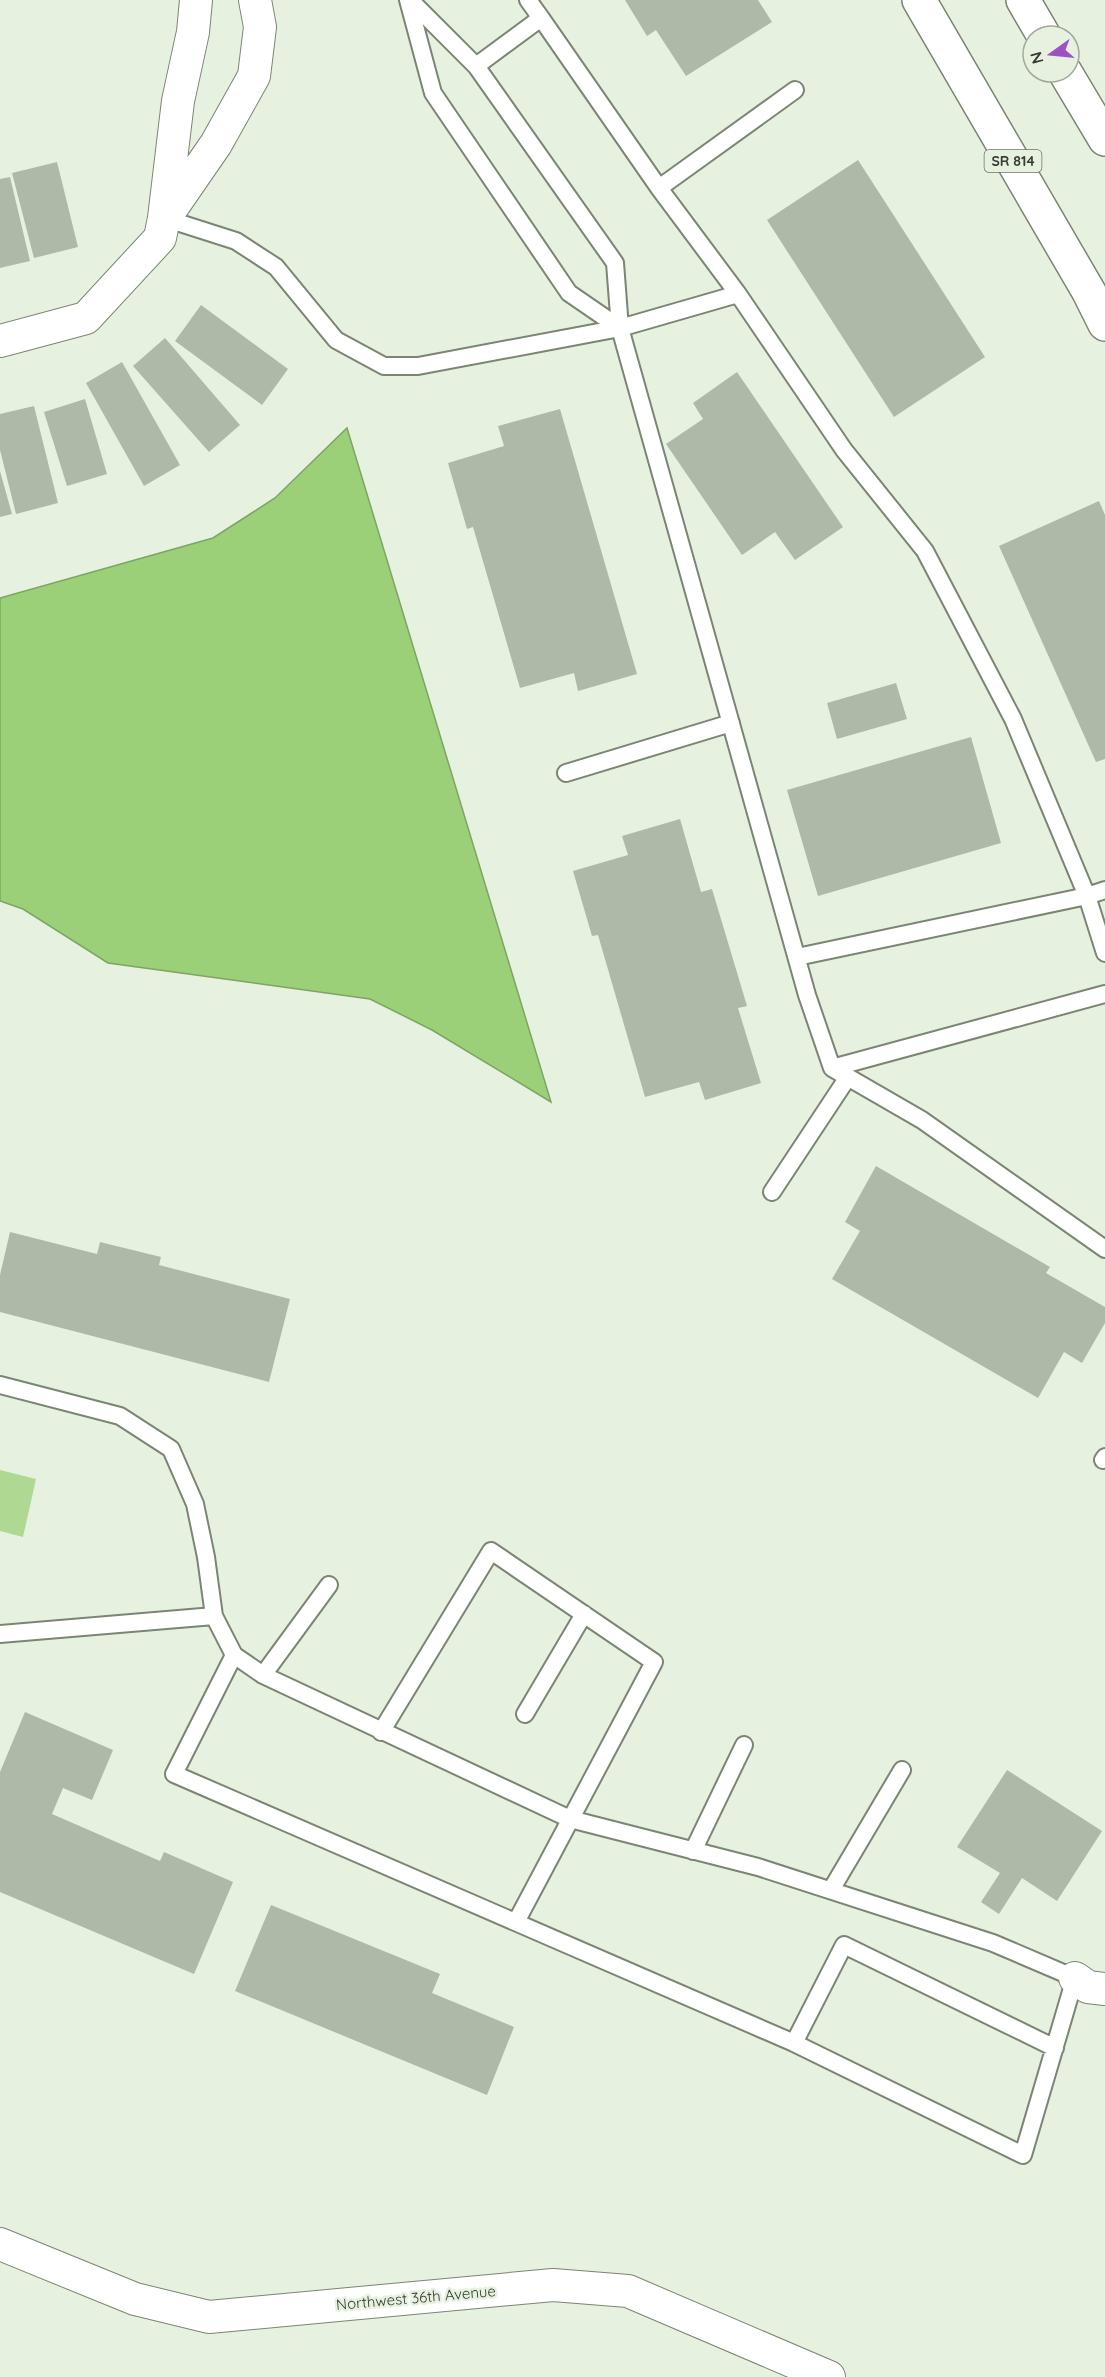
<svg xmlns="http://www.w3.org/2000/svg" width="1105" height="2377" font-family="Quicksand,sans-serif">
<style>
.green{fill:#afd893}
.water{fill:#9cd078;stroke:#7ea464;stroke-width:1.5}
.building{fill:#aeb9a7}
.lines{fill:none;stroke-linecap:round;stroke-linejoin:round}
.service-casing{stroke:#7a8573;stroke-width:20}
.minor-casing{stroke:#7a8573;stroke-width:34}
.primary-casing{stroke:#7a8573;stroke-width:36}
.service{stroke:#fff;stroke-width:16}
.minor{stroke:#fff;stroke-width:32}
.primary{stroke:#fff;stroke-width:33}
.labels{text-anchor:middle;stroke-width:5;stroke-linejoin:round;paint-order:stroke}
.shield{fill:#e6f2df;stroke:#6c7367;stroke-width:1.5}
.shield-label{font-size:14px;font-weight:bold;fill:#373c34}
.street-label{font-size:15px;fill:#373c34;stroke:#e6f2df}
</style>
<rect width="100%" height="100%" fill="#e6f2df"/>
<!-- green -->
<path class="green" d="M0 1470 36 1479 23 1537 0 1531Z"/>
<!-- water -->
<path class="water" d="M347 428 551 1102 432 1030 370 999 108 963 23 909 0 901V598L213 538 275 498Z"/>
<!-- building -->
<path class="building" d="M625 0H758L772 22 686 76 656 30 647 36Z
M858 160 985 357 894 417 767 220Z
M57 162 78 247 34 258 12 173Z
M10 177 30 261 0 268V179Z
M201 305 288 369 262 405 175 341Z
M165 338 240 425 209 452 133 366Z
M122 362 180 465 144 486 86 383Z
M737 372 843 527 795 560 775 532 742 555 666 444 703 419 693 403Z
M85 399 107 474 67 486 44 412Z
M34 406 58 503 16 514 0 450V414Z
M560 409 637 674 578 691 574 673 520 688 473 527 467 529 448 463 504 446 498 426Z
M0 471 12 514 0 517Z
M1099 501 1105 515V759L1096 762 999 546Z
M896 683 907 719 837 739 827 703Z
M971 737 1001 843 818 896 787 790Z
M680 819 701 892 712 889 747 1006 738 1008 761 1083 705 1100 699 1082 645 1097 598 935 592 936 573 871 628 855 622 836Z
M876 1166 1050 1267 1046 1273 1105 1307V1323L1082 1363 1064 1352 1038 1398 832 1279 860 1231 845 1222Z
M10 1232 97 1254 100 1242 161 1257 159 1265 290 1299 269 1382 0 1312V1275Z
M25 1712 113 1750 92 1800 63 1788 52 1814 160 1861 164 1852 233 1882 194 1974 0 1892V1772Z
M1007 1770 1102 1831 1057 1901 1022 1878 999 1914 981 1902 1000 1873 957 1847Z
M271 1905 440 1974 432 1993 514 2027 487 2095 235 1991Z"/>
<g class="lines">
<!-- service casing -->
<g class="service-casing">
<path id="service" d="M408 0 433 93 569 293 620 328
M410 0 476 66 615 263 620 328 807 995 832 1068 922 1120 1105 1249
M528 0 541 18
M476 66 541 18 659 188 738 294
M659 188 795 90
M164 218 236 241 276 267 336 340 384 366H418L620 328 738 294 844 450 925 551 1013 719 1087 896 797 957
M566 773 731 723
M1105 890 1087 896 1105 953
M832 1068 1105 994
M772 1192 848 1077
M0 1385 120 1416 171 1449 195 1504 206 1557 214 1616 234 1655 263 1675 570 1819 758 1867 993 1943 1075 1978 1023 2155 794 2043 174 1774 234 1655
M1103 1460 1105 1457
M0 1634 214 1616
M263 1675 329 1585
M525 1714 584 1614
M381 1732 491 1551 654 1662 516 1922
M693 1851 744 1745
M831 1890 902 1770
M794 2043 844 1945 1055 2048"/>
</g>
<!-- minor casing -->
<g class="minor-casing">
<path id="minor" d="M167 215 216 144 254 76 260 27 255 0
M0 341 86 318 160 238 164 218 178 101 193 32 196 0
M1075 1978 1088 1987 1105 1989
M0 2244 135 2299 209 2317 553 2285 628 2291 829 2377"/>
</g>
<!-- primary casing -->
<g class="primary-casing">
<path id="primary" d="M919 0 1089 292 1105 324
M1023 0 1044 36
M1065 72 1105 139"/>
</g>
<!-- service -->
<use href="#service" class="service"/>
<!-- minor -->
<use href="#minor" class="minor"/>
<!-- primary -->
<use href="#primary" class="primary"/>
</g>
<g class="labels">
<!-- shield labels -->
<rect class="shield" x="984.5" y="150" width="57" height="22" rx="4.5"/>
<g class="shield-label">
<text x="1013" y="166">SR 814</text>
</g>
<!-- street labels -->
<g class="street-label">
<text transform="translate(416 2298) rotate(-5)" y="5">Northwest 36th Avenue</text>
</g>
</g>
<!-- north arrow -->
<g transform="translate(1051 54) rotate(255)"><circle r="28" fill="#e6f2df" stroke="#a0a99b" stroke-width="1.5"/>
<path d="M0-4.5L10 22L0 15L-10 22Z" fill="#9d51c2"/>
<text y="-9" font-size="16" font-weight="bold" text-anchor="middle" fill="#373c34">N</text>
</g>
</svg>
